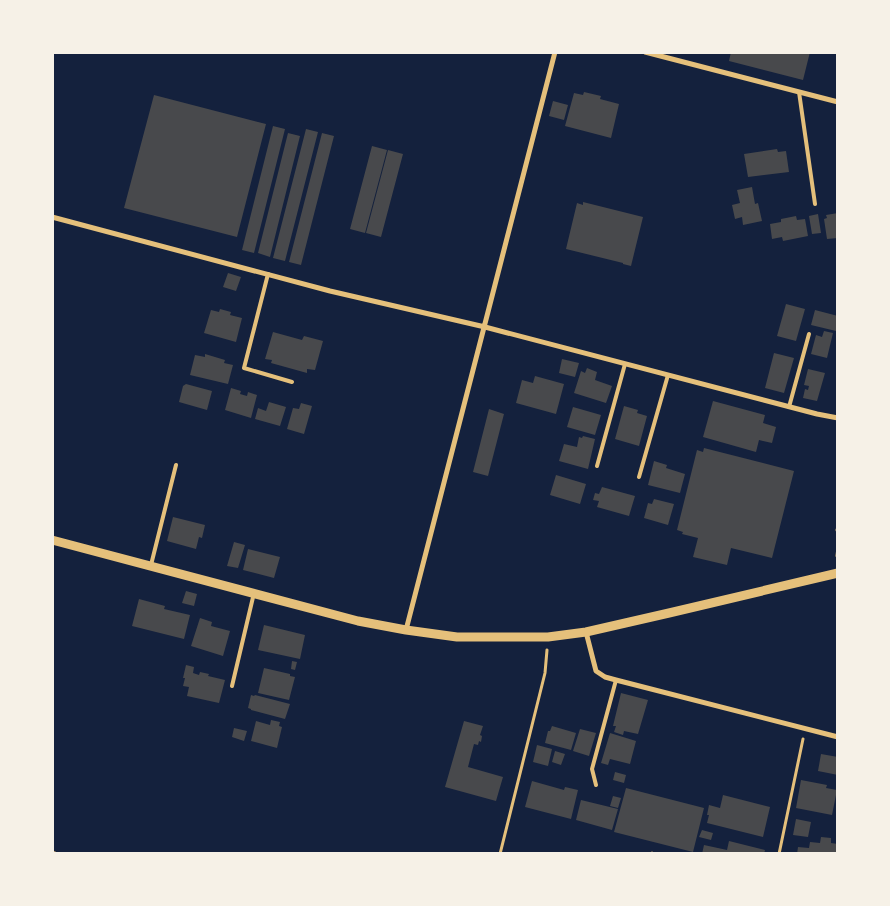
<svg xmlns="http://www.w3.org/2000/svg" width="890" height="906" font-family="Figtree,sans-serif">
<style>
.building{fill:#48494c}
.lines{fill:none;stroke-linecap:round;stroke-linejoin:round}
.path{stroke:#e5c07b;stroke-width:3}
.service{stroke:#e5c07b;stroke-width:4}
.minor{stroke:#e5c07b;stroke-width:5}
.tertiary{stroke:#e5c07b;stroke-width:9}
</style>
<rect width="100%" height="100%" fill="#14213d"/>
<!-- building -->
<path class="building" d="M731 52H810L803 80 729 61Z
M584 92 601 96 600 99 619 104 611 138 565 126 574 93 583 95Z
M154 95 266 124 237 237 124 208Z
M553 101 568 105 564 120 549 116Z
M273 126 285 129 254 253 242 250Z
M306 129 318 132 285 261 273 258Z
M288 133 300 136 270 257 258 253Z
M322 133 334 136 301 265 289 262Z
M372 146 387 150 365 233 350 229Z
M777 149 778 152 786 151 789 172 748 177 744 154Z
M388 150 403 154 381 237 366 233Z
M752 187 755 204 758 203 762 221 743 225 742 217 735 219 732 205 740 203 737 190Z
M583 202 643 217 631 266 623 264V263L566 249 577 203 583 205Z
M838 213V238L827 239 824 219 827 218 826 215Z
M818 214 821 233 812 234 809 216Z
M796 216 797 220 805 219 808 236 783 241 782 237 772 239 770 224 781 222V219Z
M228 273 241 277 236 291 223 287Z
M786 304 805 309 796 341 777 336Z
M220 309 231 312 230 315 242 318 236 342 204 333 211 310 219 312Z
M815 310 838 316V325L836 331 811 325Z
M824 331 833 333 827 358 811 354 816 335 822 337Z
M273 332 302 340 304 336 323 341 315 370 307 369V373L271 363 272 360 265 359Z
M774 353 794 358 784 393 765 388Z
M205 354 225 360 224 363 233 365 228 384 190 375 195 355 205 357Z
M562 359 579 363 575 377 559 373Z
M587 368 597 372 595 380 612 386 606 403 574 393 581 371 585 373Z
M808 369 825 373 817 401 803 398 805 389 808 390 809 386 804 385Z
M535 376 564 384 556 414 516 403 522 380 533 383Z
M186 384 212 391 207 410 179 402 183 386Z
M231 388 241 391 240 394 247 396 248 392 257 395 251 418 225 410Z
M713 401 765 415 763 423 776 427 772 443 759 440 756 452 703 437Z
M269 402 286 407 280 426 255 419 258 408 266 411Z
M301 403 312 406 304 434 287 429 293 408 299 409Z
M624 406 638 410 637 413 647 416 639 446 615 439Z
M573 407 601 415 595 435 567 427Z
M489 409 504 414 488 476 473 472Z
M583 436 595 439 588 469 559 461 564 444 577 447 579 437 582 438Z
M704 448 794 471 772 558 731 548 727 565 693 557 698 538 682 534 683 532 677 530 697 450 703 452Z
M654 461 667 465 666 468 685 474 680 493 648 485Z
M556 475 586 484 580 504 550 495Z
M602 487 635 496 629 516 597 507 599 501 593 500 595 493 599 494Z
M654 499 674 504 668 525 644 518 648 503 652 504Z
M173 517 205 525 202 538 199 537 196 549 167 541Z
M234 542 245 545 238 568 227 566Z
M248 549 280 557 274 578 243 570Z
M186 591 197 594 194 606 182 603Z
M139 599 165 606 164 609 190 615 184 639 132 626Z
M200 618 212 622 211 626 230 631 223 656 191 646Z
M264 625 305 635 300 659 258 650Z
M292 661 297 662 295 670 291 669Z
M186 665 194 667 193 673 199 675 200 672 209 674 208 676 225 680 219 703 187 696 189 687 183 686 185 678H183Z
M264 668 290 674V676L295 677 289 700 258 693Z
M621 693 648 700 638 734 624 731 623 735 614 732 616 726H613Z
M251 695 254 696 255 695 290 704 285 719 251 710V709L248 708Z
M271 720 280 722 279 726 282 727 277 748 251 741 256 721 270 725Z
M464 721 483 726 480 735 482 736 481 742 479 741 478 745 474 744 468 767 503 777 496 801 445 787Z
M552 726 576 733 571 750 545 743 548 731H550Z
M234 728 247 731 244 741 232 737Z
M580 729 596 733 589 756 573 751Z
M610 733 636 741 630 764 610 759 608 765 601 763Z
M537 745 552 749 548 766 533 762Z
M555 751 565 754 561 765 552 762Z
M821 754 838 757V775L818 771Z
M615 772 626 775 624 783 613 780Z
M801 780 827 785 826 788 837 790 832 815 796 808Z
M532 781 564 790 565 787 578 790 571 819 525 807Z
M626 788 704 808 693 852 614 832Z
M723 795 770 807 763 837 707 823 709 815H707L709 805 720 808Z
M613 796 621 798 618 808 610 806Z
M581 800 618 809 612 830 576 820Z
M796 819 811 822 808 837 793 835Z
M702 830 713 833 711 840 699 837Z
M821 837 831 838V843L838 844V854H797L798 847 809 848 810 842 820 843Z
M729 841 765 850 764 854H702L704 845 727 850Z"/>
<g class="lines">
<!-- path -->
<path class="path" d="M838 527 837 530 838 532
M837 556 838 547
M52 852 57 854
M500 854 545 673 547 650
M652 854V853
M779 854 803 739"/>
<!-- service -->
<path class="service" d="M799 92 815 204
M268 274 244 368 292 382
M789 407 809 334
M597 466 625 364
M639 477 668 375
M151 565 176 465
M232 686 254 593
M596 785 592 769 616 680"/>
<!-- minor -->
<path class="minor" d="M645 52 838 102
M52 217 330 291 485 327 817 414 838 418
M406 630 555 52
M586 632 596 671 605 677 616 680 838 737"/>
<!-- tertiary -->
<path class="tertiary" d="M52 540 358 621 406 630 457 637H548L586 632 669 613 838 573"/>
</g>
<!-- border -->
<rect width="890" height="906" fill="none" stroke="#f6f1e7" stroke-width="108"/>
</svg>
